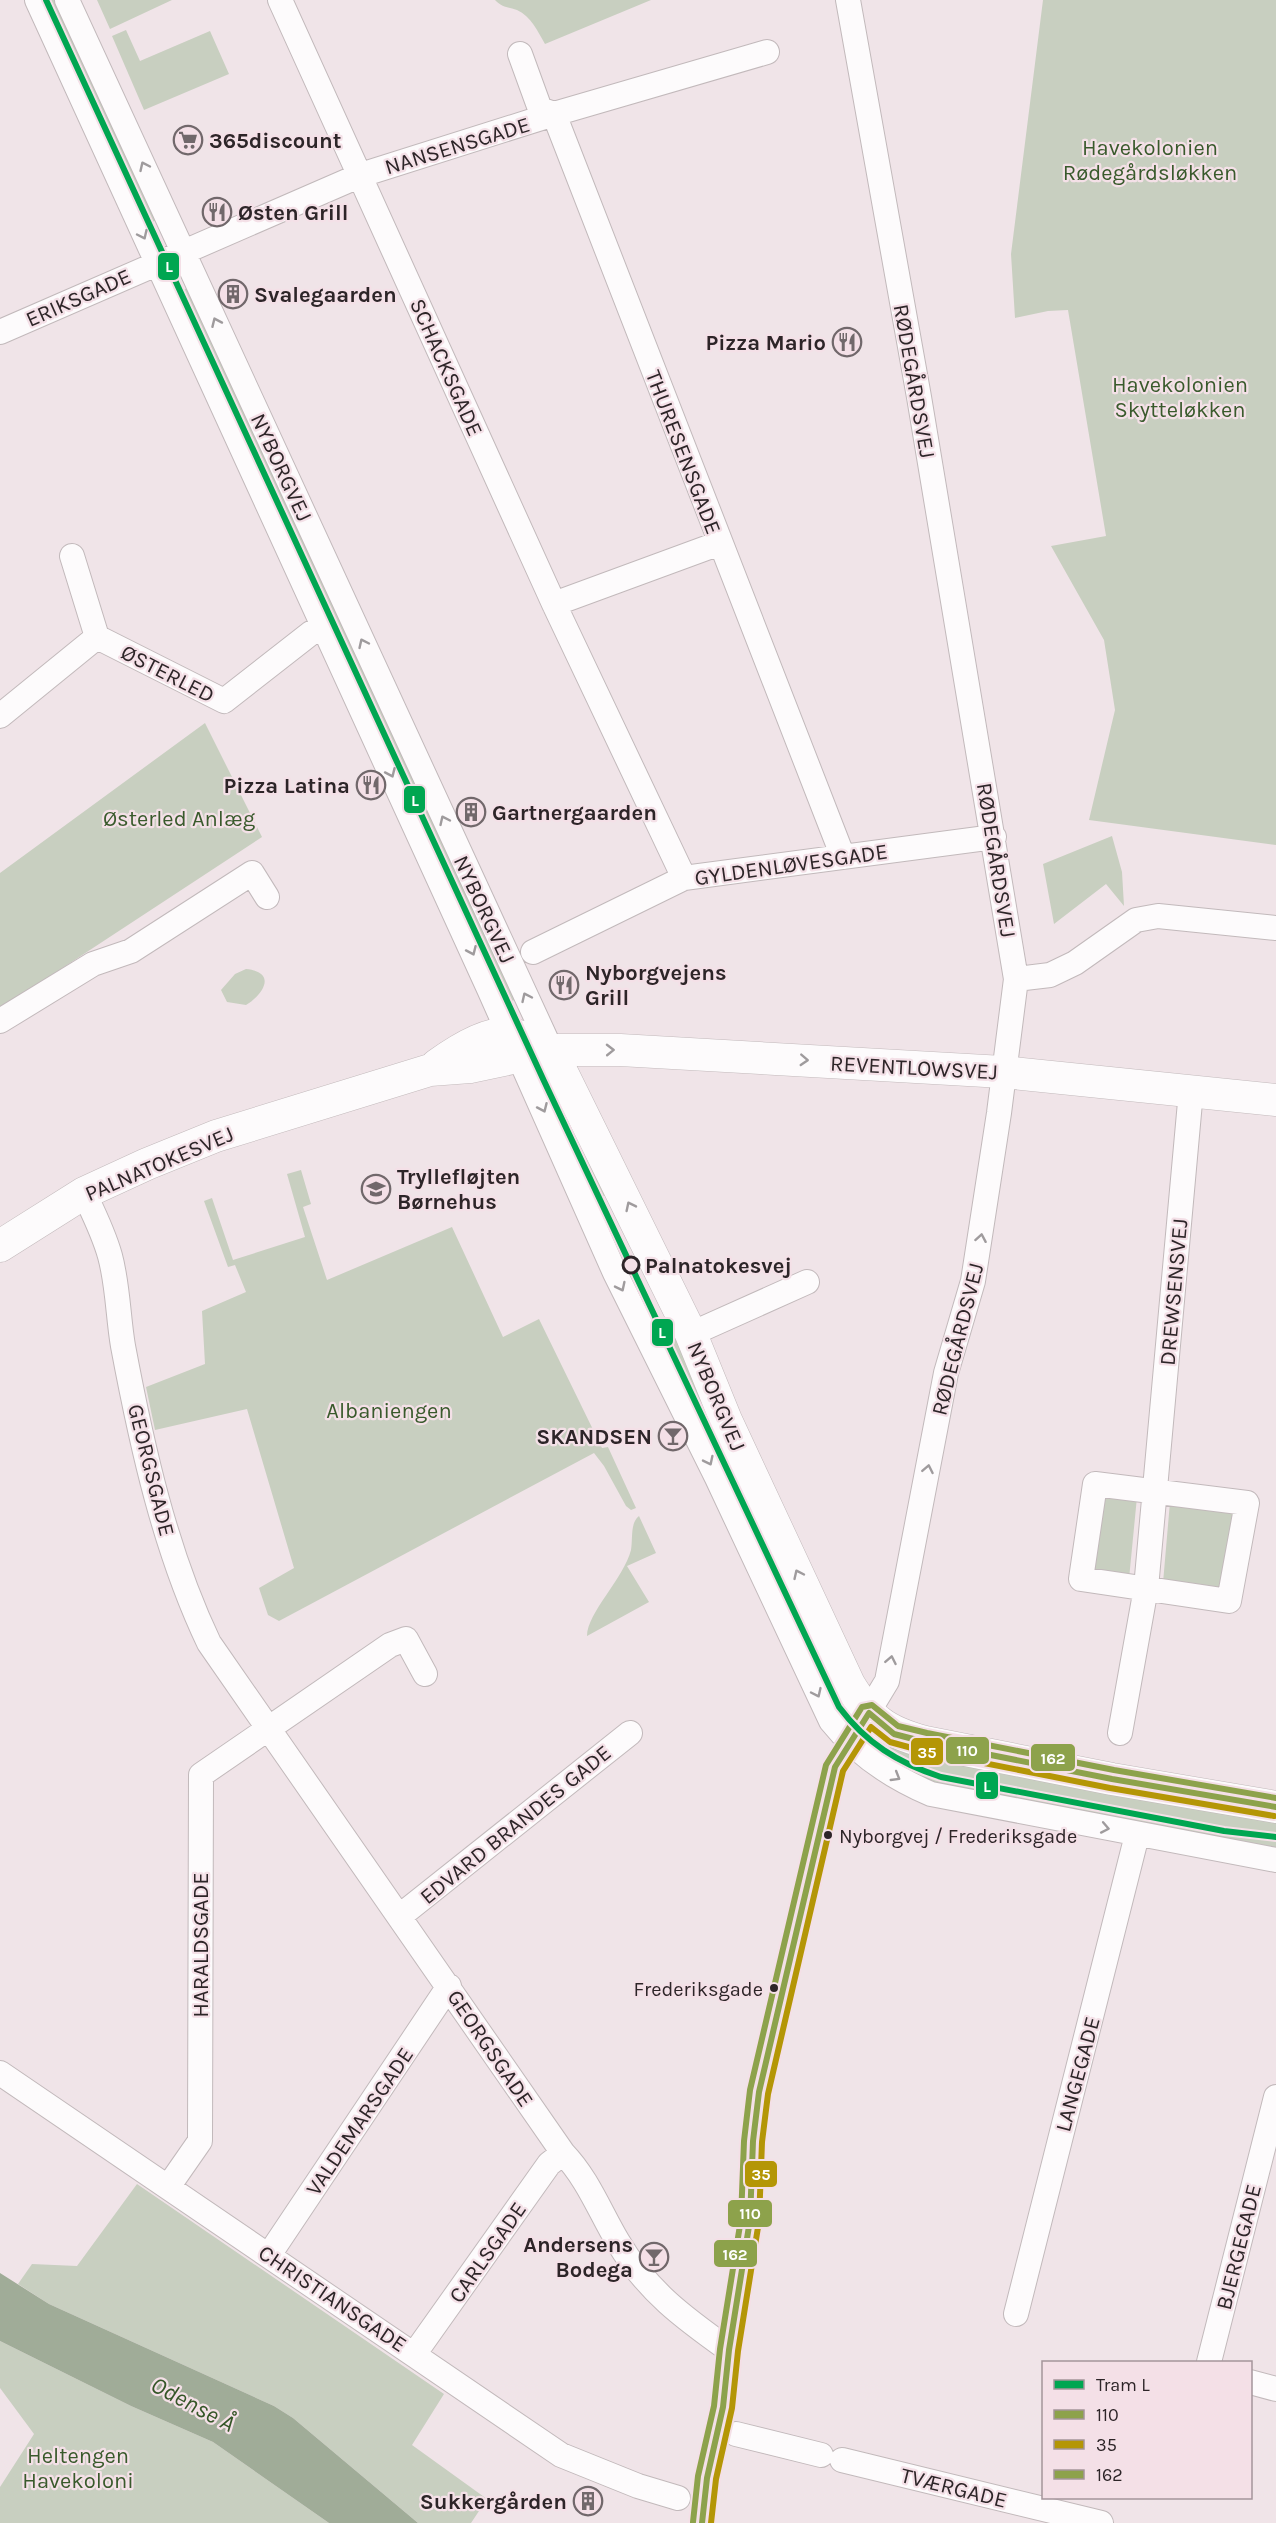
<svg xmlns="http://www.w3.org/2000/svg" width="1276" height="2523" font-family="Karla,sans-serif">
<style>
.green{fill:#c8cfc0}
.water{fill:#a0ac98}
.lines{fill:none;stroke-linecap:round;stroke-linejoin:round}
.minor-casing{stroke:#c2b9bb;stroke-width:26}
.major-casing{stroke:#c2b9bb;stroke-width:33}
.minor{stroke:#fdfbfc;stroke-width:24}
.major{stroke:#fdfbfc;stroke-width:32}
.bus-1-casing{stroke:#f4e0e7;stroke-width:10}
.bus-2-casing{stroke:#f4e0e7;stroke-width:10}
.bus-3-casing{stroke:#f4e0e7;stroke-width:10}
.bus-1{stroke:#8da24b;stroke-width:6}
.bus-2{stroke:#b49606;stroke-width:6}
.bus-3{stroke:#8da24b;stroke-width:6}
.tram-1-casing{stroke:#f4e0e7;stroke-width:10}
.tram-1{stroke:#00a651;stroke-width:6}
.oneway{stroke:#9f9b9d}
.stop-dot{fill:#f4e0e7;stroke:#2d2528;stroke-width:3}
.bus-dot{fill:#2d2528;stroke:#f4e0e7;stroke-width:2}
.labels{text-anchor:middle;stroke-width:4.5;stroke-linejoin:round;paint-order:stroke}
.bus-label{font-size:20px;fill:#2d2528;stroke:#f4e0e7;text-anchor:start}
.poi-label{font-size:22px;font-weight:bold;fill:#2d2528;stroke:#f4e0e7;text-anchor:start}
.street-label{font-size:22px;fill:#2d2528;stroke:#f4e0e7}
.park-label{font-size:22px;fill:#395a2c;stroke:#f4e0e7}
.stop-label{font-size:22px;font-weight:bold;fill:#2d2528;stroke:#f4e0e7;text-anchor:start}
.water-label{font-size:24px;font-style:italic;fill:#355628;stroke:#f4e0e7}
.line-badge{stroke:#f4e0e7;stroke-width:2}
.badge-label{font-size:16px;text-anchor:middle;font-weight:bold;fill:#fff}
</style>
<rect width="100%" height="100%" fill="#f0e4e8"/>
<!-- green -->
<path class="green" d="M40 0H61L161 218 144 226Z
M97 0H172L110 29Z
M495 0H651L545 44C538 32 531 16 517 10 508 7 503 8 495 0Z
M1043 0H1276V845L1089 820 1115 710 1104 640 1051 546 1106 536 1068 310 1048 311 1015 318 1011 254Z
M126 30 140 61 210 31 229 74 144 110 112 36Z
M194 285 521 999 501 1003 176 293Z
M205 723 262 837 0 1009V873Z
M1112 836 1122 872 1124 906 1106 884 1054 924 1043 864Z
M246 969C277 972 264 994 246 1005L227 1002 221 990 235 974Z
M566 1092 617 1190 589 1203 544 1096Z
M301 1170 311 1204 303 1207 327 1280 452 1227 503 1337 539 1319 602 1448 608 1447 636 1508 631 1510 626 1506 604 1466 594 1453 279 1621 268 1615 259 1588 294 1568 247 1409 155 1430 146 1387 205 1364 202 1311 246 1292 235 1265 228 1267 204 1201 212 1198 233 1260 305 1237 287 1174Z
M674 1313 843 1682 823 1692 647 1326Z
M1109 1493 1137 1497 1129 1579 1089 1572 1100 1502Z
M1170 1502 1236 1510 1223 1590 1163 1583Z
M639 1516 656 1553 627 1566 649 1602 587 1636C587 1613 624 1578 631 1550 633 1538 630 1523 639 1516Z
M892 1744 1276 1814V1855L966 1798 882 1759Z
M137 2184 444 2394 412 2445 487 2499 471 2523H418L293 2418 274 2406 49 2304 18 2284 32 2264 77 2266Z
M0 2341 131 2406 213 2442 329 2523H0V2487L34 2434 0 2388Z"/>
<!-- water -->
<path class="water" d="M0 2273 49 2304 274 2406 293 2418 418 2523H329L213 2442 131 2406 0 2341Z"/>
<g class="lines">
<!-- minor casing -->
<g class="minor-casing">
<path id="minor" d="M37 0 489 989 615 1273 717 1478 831 1721C858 1755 891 1777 931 1794L1276 1860
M67 0 551 1050
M280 0 554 604 684 878
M520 54 540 109 554 114 843 857
M0 332 361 175 554 114 767 52
M72 556 97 637
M554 604 720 543
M0 716 97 637 224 701 311 633 325 627
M533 952 684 878 994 837
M1016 979 1050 975 1075 963 1136 920 1158 916 1276 928
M0 1021 93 964 131 951 252 873 267 897
M84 1193C94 1214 104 1234 110 1256 118 1285 118 1317 123 1346 142 1447 165 1551 209 1643L563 2153C588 2179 600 2212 618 2242 647 2291 684 2318 729 2350
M691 1334 807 1282
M1095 1484 1247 1503 1229 1601 1081 1579Z
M1120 1733 1146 1588 1191 1091
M400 1916 630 1733
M0 2073 561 2455 638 2486 678 2498
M168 2187 200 2141 201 1775 390 1645 406 1639 425 1674
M269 2255 449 1986
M1016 2314 1137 1835
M415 2353 549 2164 563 2153
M1209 2362 1276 2097
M1250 2382 1276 2389
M736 2434 821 2455
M842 2460 1101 2523
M702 2523 707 2478 723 2407 729 2350 750 2220 753 2141 759 2092 835 1767 887 1681 946 1373 973 1281 999 1113 1016 979 919 397 848 0"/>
</g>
<!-- major casing -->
<g class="major-casing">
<path id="major" d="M551 1050 691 1334 726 1420 849 1684C871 1720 884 1731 925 1742L1112 1779 1276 1807
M437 1065C455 1052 488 1030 511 1034 524 1036 538 1044 550 1050
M0 1246 84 1193 147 1164 216 1136 430 1070 470 1067 551 1050H620L1003 1072 1276 1100"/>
</g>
<!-- minor -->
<use href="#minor" class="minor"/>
<!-- major -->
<use href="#major" class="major"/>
<!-- bus-1 casing -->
<g class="bus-1-casing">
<path id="bus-1" d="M702 2523 707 2478 723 2407 729 2350 750 2220 753 2141 759 2092 835 1767 869 1713 894 1734 925 1742 1112 1779 1276 1807"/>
</g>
<!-- bus-2 casing -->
<g class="bus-2-casing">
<path id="bus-2" d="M711 2523 716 2479 732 2408 738 2351 759 2221 762 2142 768 2094 843 1771 871 1727 890 1742 923 1751 1110 1788 1274 1816"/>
</g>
<!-- bus-3 casing -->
<g class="bus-3-casing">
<path id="bus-3" d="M693 2522 698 2476 714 2406 720 2349 741 2219 744 2141 750 2090 826 1765 862 1707 872 1705 898 1726 927 1733 1114 1770 1276 1798"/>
</g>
<!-- bus-1 -->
<use href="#bus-1" class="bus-1"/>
<!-- bus-2 -->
<use href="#bus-2" class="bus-2"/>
<!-- bus-3 -->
<use href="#bus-3" class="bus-3"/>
<!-- tram-1 casing -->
<g class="tram-1-casing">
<path id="tram-1" d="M46 0 544 1081 839 1707C866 1743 898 1763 941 1777L1224 1831 1276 1837"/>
</g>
<!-- tram-1 -->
<use href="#tram-1" class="tram-1"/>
</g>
<!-- one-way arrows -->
<defs><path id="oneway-chevron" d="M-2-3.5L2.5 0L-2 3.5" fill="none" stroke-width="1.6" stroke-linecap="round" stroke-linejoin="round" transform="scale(1.5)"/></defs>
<g class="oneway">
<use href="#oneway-chevron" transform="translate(144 166) rotate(-115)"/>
<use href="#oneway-chevron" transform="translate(143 235) rotate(65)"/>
<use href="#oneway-chevron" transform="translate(216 322) rotate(-114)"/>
<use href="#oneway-chevron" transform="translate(363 643) rotate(-115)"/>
<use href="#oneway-chevron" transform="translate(391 773) rotate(66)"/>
<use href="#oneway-chevron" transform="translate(444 820) rotate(-115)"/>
<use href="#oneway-chevron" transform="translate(472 951) rotate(66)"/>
<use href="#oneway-chevron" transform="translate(526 997) rotate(-115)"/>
<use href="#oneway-chevron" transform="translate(610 1050) rotate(-1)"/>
<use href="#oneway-chevron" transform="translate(804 1060) rotate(3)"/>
<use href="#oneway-chevron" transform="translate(543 1108) rotate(66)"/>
<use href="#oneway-chevron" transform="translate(630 1206) rotate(-116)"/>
<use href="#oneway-chevron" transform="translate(981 1238) rotate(-80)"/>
<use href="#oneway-chevron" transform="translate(621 1287) rotate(64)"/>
<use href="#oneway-chevron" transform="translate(709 1461) rotate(64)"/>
<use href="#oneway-chevron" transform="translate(928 1469) rotate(-79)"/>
<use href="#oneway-chevron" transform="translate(798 1574) rotate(-115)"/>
<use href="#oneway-chevron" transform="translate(891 1660) rotate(-79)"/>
<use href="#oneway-chevron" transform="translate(817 1693) rotate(65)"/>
<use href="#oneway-chevron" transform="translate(896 1777) rotate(31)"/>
<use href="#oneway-chevron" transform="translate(1105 1828) rotate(11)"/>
</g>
<!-- icons -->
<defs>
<g id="supermarket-ring" transform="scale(1.5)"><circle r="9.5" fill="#f4e0e7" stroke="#71686b" stroke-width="1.5"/><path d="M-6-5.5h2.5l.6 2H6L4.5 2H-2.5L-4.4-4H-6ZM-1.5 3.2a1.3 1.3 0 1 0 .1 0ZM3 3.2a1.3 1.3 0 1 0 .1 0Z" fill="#71686b"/></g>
<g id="restaurant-ring" transform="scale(1.5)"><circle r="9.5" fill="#f4e0e7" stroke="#71686b" stroke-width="1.5"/><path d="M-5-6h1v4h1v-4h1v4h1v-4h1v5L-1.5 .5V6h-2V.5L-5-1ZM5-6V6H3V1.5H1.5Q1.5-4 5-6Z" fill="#71686b"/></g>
<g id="building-ring" transform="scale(1.5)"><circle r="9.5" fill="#f4e0e7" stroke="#71686b" stroke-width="1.5"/><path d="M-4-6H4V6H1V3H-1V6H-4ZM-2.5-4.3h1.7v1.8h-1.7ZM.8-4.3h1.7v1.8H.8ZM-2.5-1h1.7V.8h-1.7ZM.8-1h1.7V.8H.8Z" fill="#71686b"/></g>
<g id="school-ring" transform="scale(1.5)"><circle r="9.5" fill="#f4e0e7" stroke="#71686b" stroke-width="1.5"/><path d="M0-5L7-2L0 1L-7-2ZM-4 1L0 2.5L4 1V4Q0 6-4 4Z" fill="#71686b"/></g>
<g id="bar-ring" transform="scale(1.5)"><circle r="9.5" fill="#f4e0e7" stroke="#71686b" stroke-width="1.5"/><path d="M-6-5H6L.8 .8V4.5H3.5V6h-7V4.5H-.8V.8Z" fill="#71686b"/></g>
</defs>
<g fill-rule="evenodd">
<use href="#supermarket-ring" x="188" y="140"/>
<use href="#restaurant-ring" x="217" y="212"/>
<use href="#building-ring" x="233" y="294"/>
<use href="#restaurant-ring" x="847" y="342"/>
<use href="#restaurant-ring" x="371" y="785"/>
<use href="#building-ring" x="471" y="812"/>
<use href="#restaurant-ring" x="564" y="985"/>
<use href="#school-ring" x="376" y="1189"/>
<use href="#bar-ring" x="673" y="1436"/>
<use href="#bar-ring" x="654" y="2257"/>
<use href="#building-ring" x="588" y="2501"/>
</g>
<!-- markers -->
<circle class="stop-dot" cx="631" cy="1265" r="8"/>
<g class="bus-dot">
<circle cx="828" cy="1835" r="5"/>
<circle cx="774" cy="1988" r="5"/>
</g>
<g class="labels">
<!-- bus labels -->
<g class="bus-label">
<text x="839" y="1843">Nyborgvej / Frederiksgade</text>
<text x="763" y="1996" text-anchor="end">Frederiksgade</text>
</g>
<!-- poi labels -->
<g class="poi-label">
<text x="209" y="148">365discount</text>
<text x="238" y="220">Østen Grill</text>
<text x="254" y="302">Svalegaarden</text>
<text x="826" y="350" text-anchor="end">Pizza Mario</text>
<text x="350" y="793" text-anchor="end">Pizza Latina</text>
<text x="492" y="820">Gartnergaarden</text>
<text x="585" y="980">Nyborgvejens<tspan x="585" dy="25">Grill</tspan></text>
<text x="397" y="1184">Tryllefløjten<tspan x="397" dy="25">Børnehus</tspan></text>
<text x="652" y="1444" text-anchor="end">SKANDSEN</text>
<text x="633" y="2252" text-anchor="end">Andersens<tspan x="633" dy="25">Bodega</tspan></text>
<text x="567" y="2509" text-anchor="end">Sukkergården</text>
</g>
<!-- street labels -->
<g class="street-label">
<text transform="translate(457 145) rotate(-17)" y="8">NANSENSGADE</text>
<text transform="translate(78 297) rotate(-24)" y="8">ERIKSGADE</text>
<text transform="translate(447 367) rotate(66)" y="8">SCHACKSGADE</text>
<text transform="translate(915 381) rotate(80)" y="8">RØDEGÅRDSVEJ</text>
<text transform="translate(684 452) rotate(69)" y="8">THURESENSGADE</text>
<text transform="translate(282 467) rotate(65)" y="8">NYBORGVEJ</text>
<text transform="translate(168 673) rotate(27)" y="8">ØSTERLED</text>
<text transform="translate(997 860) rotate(81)" y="8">RØDEGÅRDSVEJ</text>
<text transform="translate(791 864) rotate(-8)" y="8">GYLDENLØVESGADE</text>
<text transform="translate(485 909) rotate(65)" y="8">NYBORGVEJ</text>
<text transform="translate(914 1067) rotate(3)" y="8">REVENTLOWSVEJ</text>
<text transform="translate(159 1163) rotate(-23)" y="8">PALNATOKESVEJ</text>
<text transform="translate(1173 1292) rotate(-85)" y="8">DREWSENSVEJ</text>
<text transform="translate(957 1339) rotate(-76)" y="8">RØDEGÅRDSVEJ</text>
<text transform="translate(717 1396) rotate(67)" y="8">NYBORGVEJ</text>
<text transform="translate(152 1470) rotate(76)" y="8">GEORGSGADE</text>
<text transform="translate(515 1824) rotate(-39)" y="8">EDVARD BRANDES GADE</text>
<text transform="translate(200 1945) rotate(-90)" y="8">HARALDSGADE</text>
<text transform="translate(491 2048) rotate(56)" y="8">GEORGSGADE</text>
<text transform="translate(1077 2074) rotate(-75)" y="8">LANGEGADE</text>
<text transform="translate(359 2121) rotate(-56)" y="8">VALDEMARSGADE</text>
<text transform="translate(1238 2247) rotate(-76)" y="8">BJERGEGADE</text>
<text transform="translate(487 2252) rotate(-55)" y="8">CARLSGADE</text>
<text transform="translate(333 2298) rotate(34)" y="8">CHRISTIANSGADE</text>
<text transform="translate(954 2487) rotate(14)" y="8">TVÆRGADE</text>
</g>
<!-- park labels -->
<g class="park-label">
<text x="1150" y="155">Havekolonien<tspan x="1150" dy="25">Rødegårdsløkken</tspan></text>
<text x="1180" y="392">Havekolonien<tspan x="1180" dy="25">Skytteløkken</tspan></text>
<text x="179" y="826">Østerled Anlæg</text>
<text x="389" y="1418">Albaniengen</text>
<text x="78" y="2463">Heltengen<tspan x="78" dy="25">Havekoloni</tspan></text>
</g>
<!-- stop labels -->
<g class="stop-label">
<text x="645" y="1273">Palnatokesvej</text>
</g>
<!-- water labels -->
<g class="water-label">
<text transform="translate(193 2404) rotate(28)" y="8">Odense Å</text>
</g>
</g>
<g class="line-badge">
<rect x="157" y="252" width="23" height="29" rx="6" fill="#00a651"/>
<rect x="403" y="785" width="23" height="29" rx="6" fill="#00a651"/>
<rect x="651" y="1318" width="23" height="29" rx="6" fill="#00a651"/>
<rect x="945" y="1736" width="45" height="29" rx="6" fill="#8da24b"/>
<rect x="910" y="1737" width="34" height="29" rx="6" fill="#b49606"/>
<rect x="1030" y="1743" width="46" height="29" rx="6" fill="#8da24b"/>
<rect x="975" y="1771" width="24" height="29" rx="6" fill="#00a651"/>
<rect x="744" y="2160" width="34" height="28" rx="6" fill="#b49606"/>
<rect x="727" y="2199" width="46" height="29" rx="6" fill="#8da24b"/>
<rect x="713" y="2239" width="45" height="29" rx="6" fill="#8da24b"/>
</g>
<g class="badge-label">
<text x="169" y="272">L</text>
<text x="415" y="806">L</text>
<text x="662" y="1338">L</text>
<text x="967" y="1756">110</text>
<text x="927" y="1758">35</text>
<text x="1053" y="1764">162</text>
<text x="987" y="1792">L</text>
<text x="761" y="2180">35</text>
<text x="750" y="2219">110</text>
<text x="735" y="2260">162</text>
</g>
<!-- legend -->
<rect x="1042" y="2361" width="210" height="138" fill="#f4e0e7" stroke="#a4959b" stroke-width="1.5"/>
<rect x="1054" y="2380" width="30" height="9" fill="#00a651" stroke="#a4959b" stroke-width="1.5"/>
<text x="1096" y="2391" font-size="18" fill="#2d2528">Tram L</text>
<rect x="1054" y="2410" width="30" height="9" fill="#8da24b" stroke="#a4959b" stroke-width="1.5"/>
<text x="1096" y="2421" font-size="18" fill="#2d2528">110</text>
<rect x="1054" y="2440" width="30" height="9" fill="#b49606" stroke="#a4959b" stroke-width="1.5"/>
<text x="1096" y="2451" font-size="18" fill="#2d2528">35</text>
<rect x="1054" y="2470" width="30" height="9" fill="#8da24b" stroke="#a4959b" stroke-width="1.5"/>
<text x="1096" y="2481" font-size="18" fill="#2d2528">162</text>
</svg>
